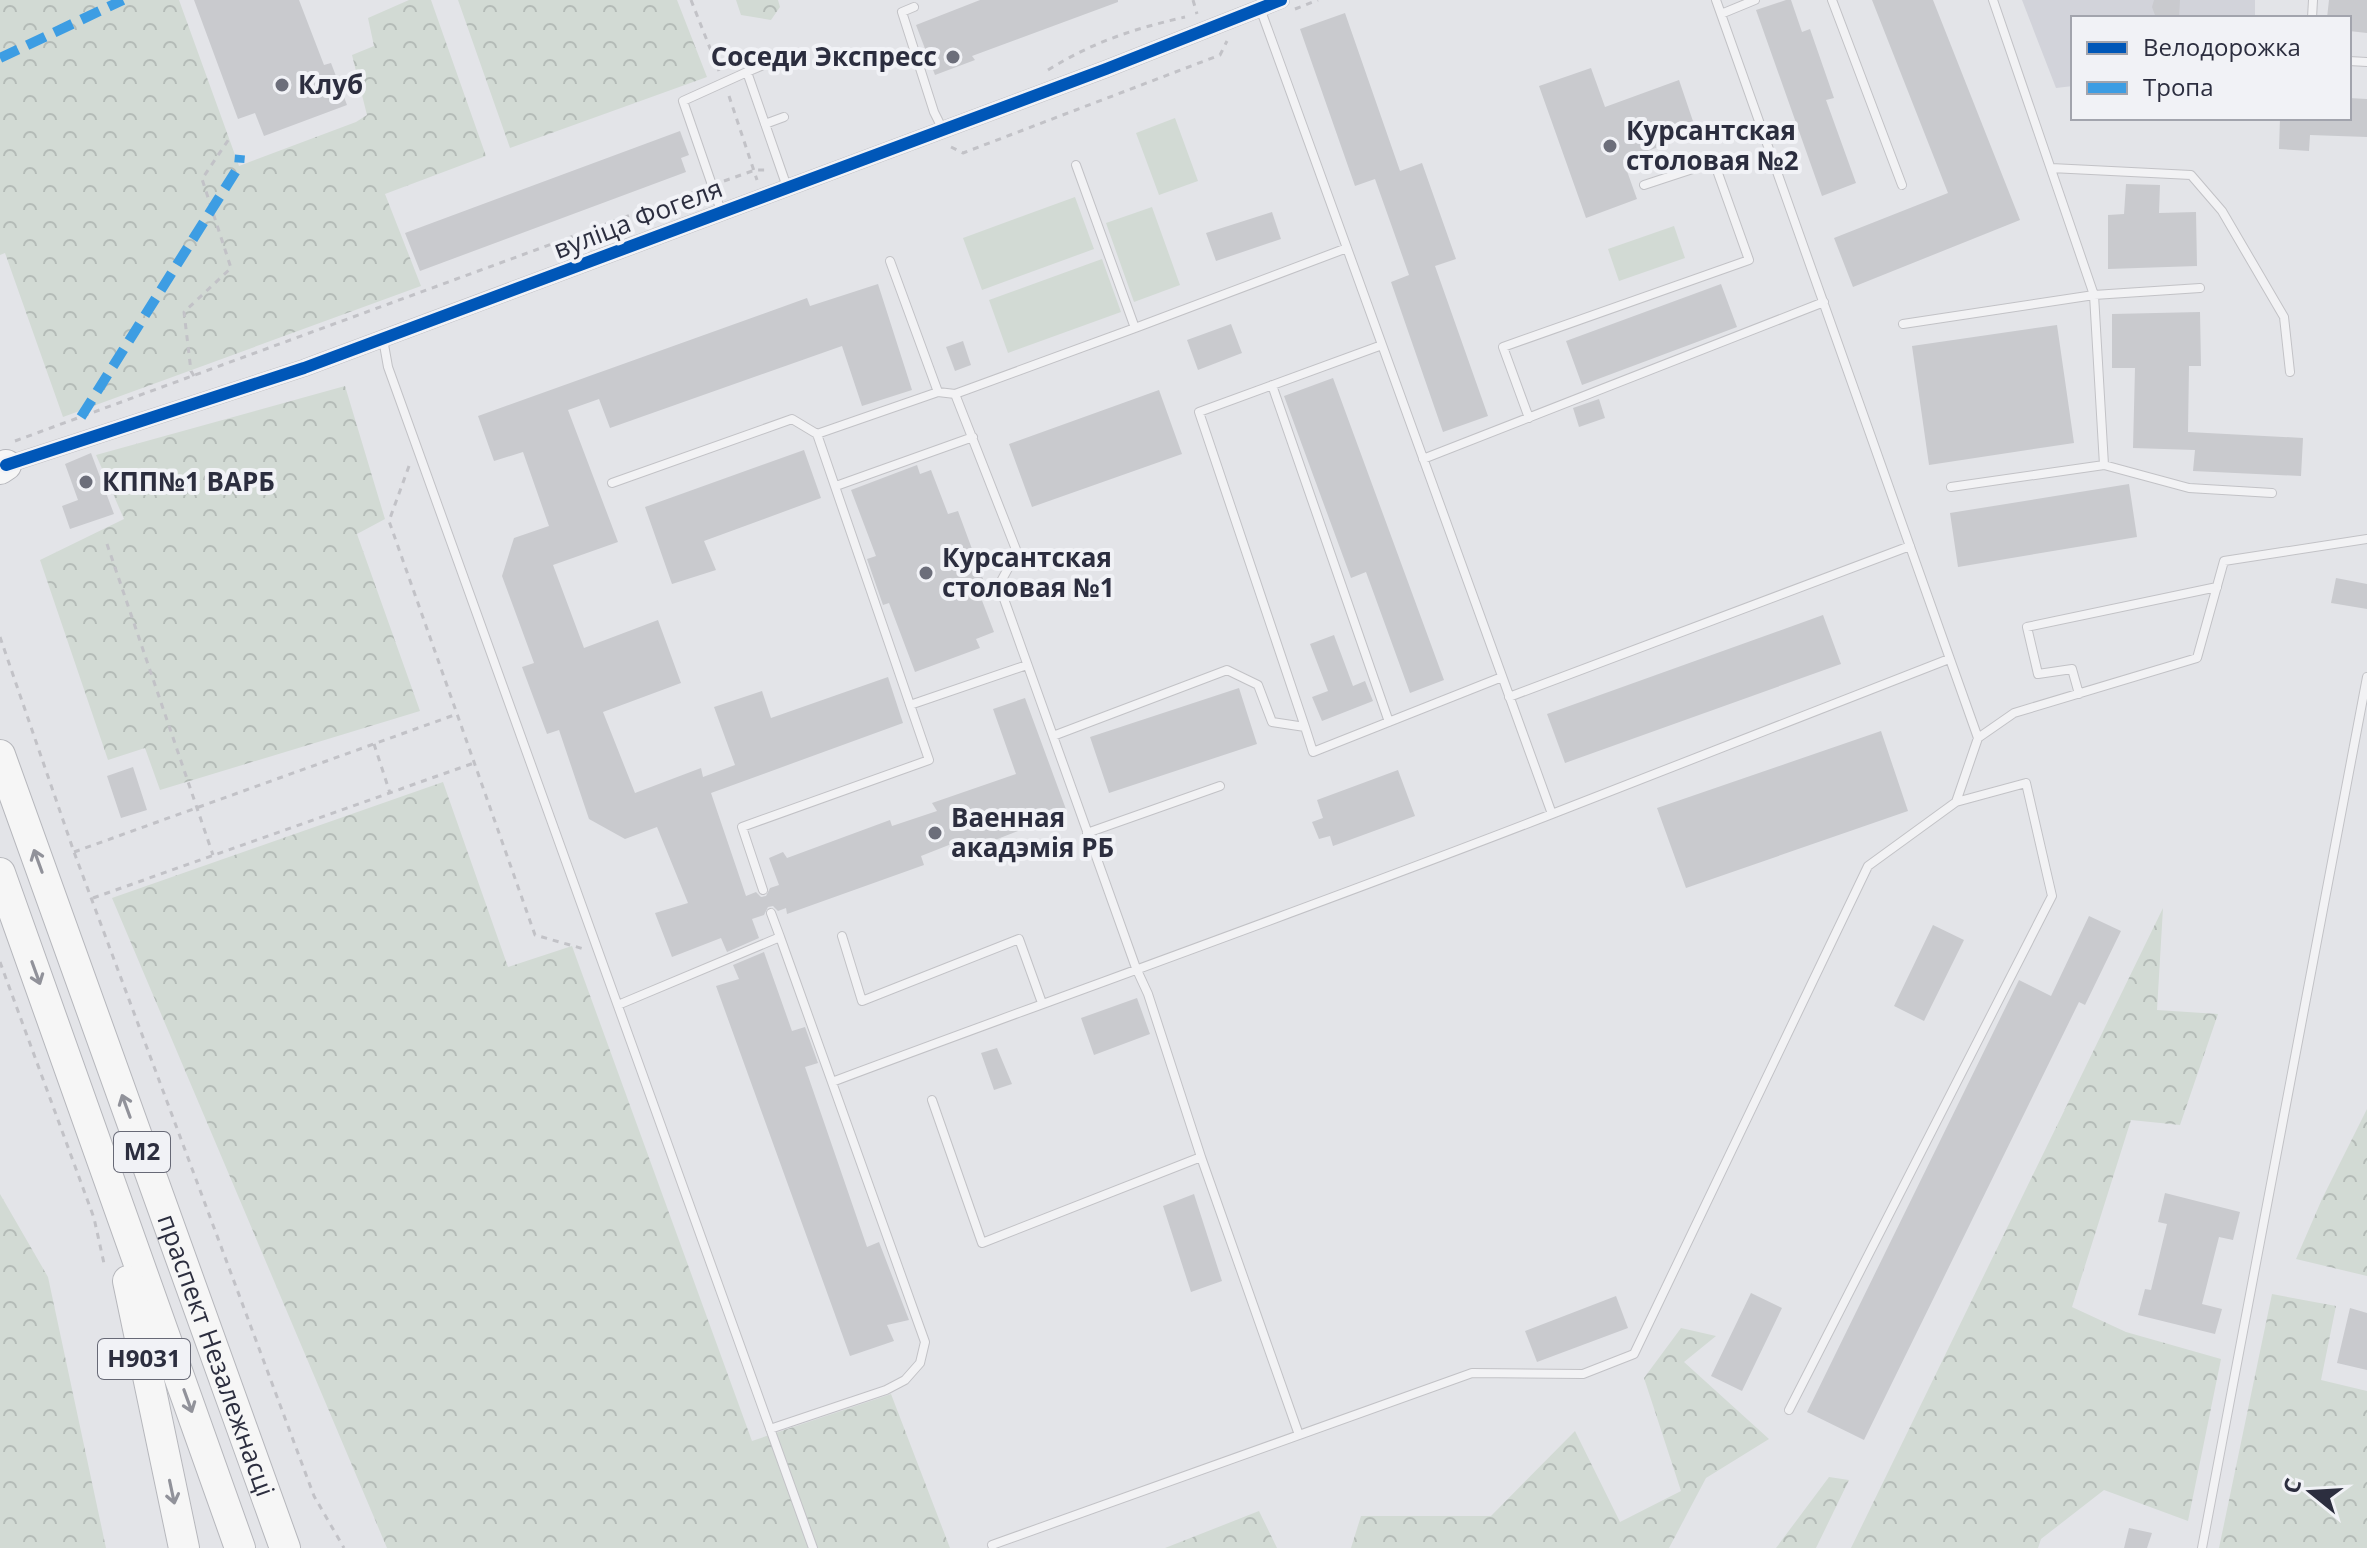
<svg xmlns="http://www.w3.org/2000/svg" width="2367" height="1548" font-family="'Open Sans',sans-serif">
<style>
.built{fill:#d2d3da}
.forest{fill:url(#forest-crowns)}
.park{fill:#d2dad4}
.building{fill:#c9cace}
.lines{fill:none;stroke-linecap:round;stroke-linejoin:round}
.lane-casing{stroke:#c2c2c6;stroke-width:10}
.street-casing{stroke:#c2c2c6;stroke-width:18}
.highway-casing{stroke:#b6b7bc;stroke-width:32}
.path{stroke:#c2c2c7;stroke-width:3;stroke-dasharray:6 6;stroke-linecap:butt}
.lane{stroke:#f2f2f4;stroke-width:8}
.street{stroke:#f2f2f4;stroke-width:16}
.highway{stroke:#f6f6f6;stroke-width:30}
.quiet{stroke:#3d9de3;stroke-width:10;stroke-dasharray:20 10;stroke-linecap:butt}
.cycleway-casing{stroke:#f1f2f6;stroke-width:17}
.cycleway{stroke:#0057b8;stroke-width:12}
.oneway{stroke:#91929a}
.poi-dot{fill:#6c6e7a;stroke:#f1f2f6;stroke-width:3}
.labels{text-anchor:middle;stroke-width:8;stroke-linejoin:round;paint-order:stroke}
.shield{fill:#f1f2f6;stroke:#676976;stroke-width:2}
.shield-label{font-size:24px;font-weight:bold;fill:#2c2e3f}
.poi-label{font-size:26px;font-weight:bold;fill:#2c2e3f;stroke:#f1f2f6;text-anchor:start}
.street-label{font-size:26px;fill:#2c2e3f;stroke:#f1f2f6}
</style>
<defs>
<pattern id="forest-crowns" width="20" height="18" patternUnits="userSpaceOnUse" patternTransform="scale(2)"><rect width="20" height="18" fill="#d2dad4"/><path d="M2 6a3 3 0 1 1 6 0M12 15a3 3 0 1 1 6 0" fill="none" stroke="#b4bbb7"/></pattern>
</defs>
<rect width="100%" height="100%" fill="#e3e4e8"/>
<!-- built -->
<path class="built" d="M2022 0H2255V18H2073V86L2056 88Z"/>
<!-- forest -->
<path class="forest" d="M0 0H179L239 166 356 122 367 115 352 55 374 46 368 18 409 0H431L486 156 385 194 421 286 63 417 5 253 0 255Z
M458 0H677L707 77 510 148Z
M736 0H778L780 7 771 20 741 15Z
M345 386 385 519 357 534 420 711 160 790 145 748 108 760 40 560 124 519 96 455Z
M443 782 508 967 572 946 752 1441 891 1394 950 1548H387L112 898Z
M2163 908 2157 1010 2218 1014 2180 1125 2131 1120 2072 1307 2126 1332 2221 1359 2188 1521 2104 1490 2041 1539 2038 1548H1851Z
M2367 1109V1276L2296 1259 2322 1199Z
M0 1194 48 1277 106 1548H0Z
M2272 1294 2336 1306 2321 1380 2367 1391V1548H2219Z
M1681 1328 1716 1336 1684 1362 1769 1439 1706 1478 1669 1548H1351L1361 1516H1491L1575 1431 1620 1522 1681 1491 1644 1378Z
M1829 1477 1849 1480 1816 1548H1776Z
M1259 1511 1277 1548H1165Z"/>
<!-- park -->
<path class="park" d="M1175 118 1198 181 1159 195 1136 133Z
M1075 197 1094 249 982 290 963 238Z
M1152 207 1180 285 1134 302 1106 223Z
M1674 226 1685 258 1619 281 1608 249Z
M1102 259 1121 312 1008 353 989 300Z"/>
<!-- building -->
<path class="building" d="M194 0H299L324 65 331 63 347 105 264 136 255 113 238 119Z
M980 0H1118V2L972 56 975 60 935 75 916 25Z
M1786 0H1791L1802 32 1810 29 1834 98 1826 100 1856 183 1822 196 1756 10Z
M1872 0H1933L2020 220 1853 287 1834 238 1948 193Z
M2154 0H2180L2179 18H2156L2152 7Z
M2329 0H2367V33L2349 31V18H2327Z
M1345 13 1400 171 1422 163 1456 259 1435 266 1488 416 1443 432 1391 282 1409 275 1375 179 1355 186 1300 29Z
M1591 68 1605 107 1679 80 1697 133 1623 160 1637 199 1586 218 1539 86Z
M2349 98 2367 99V137L2310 135 2309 151 2279 149 2280 118H2349Z
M680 131 689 155 681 158 686 172 420 271 405 233Z
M2126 184 2160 185 2159 213 2196 212 2197 266 2108 269V215L2124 214Z
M1272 212 1281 239 1216 261 1206 233Z
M878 284 912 390 862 406 842 346 610 428 599 399 568 410 618 542 553 565 584 648 658 620 681 683 603 712 635 793 701 768 703 777 735 765 714 707 762 691 771 718 888 677 903 723 711 793 746 896 756 892 761 897 766 896 770 888 779 885 769 858 783 852 787 858 890 820 892 826 937 811 932 803 1016 774 993 709 1025 698 1067 812 964 852 959 841 921 856 924 865 787 914 786 908 778 911 773 906 768 907 764 915 752 919 759 938 727 952 721 938 672 957 655 913 688 903 657 827 625 839 589 819 559 730 547 734 522 667 534 663 502 576 514 538 549 526 523 452 494 461 478 416 807 298 810 306Z
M1721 284 1737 327 1582 385 1566 341Z
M2200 312 2201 366H2189L2188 432 2303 438 2301 476 2193 471 2195 450 2133 448 2135 368H2112V314Z
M1231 324 1242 353 1198 370 1187 340Z
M2057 325 2074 443 1929 465 1912 346Z
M963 341 971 365 955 371 946 347Z
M1333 378 1444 680 1410 693 1366 572 1351 578 1284 396Z
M1159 390 1182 454 1032 507 1009 444Z
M1599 399 1605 418 1579 427 1573 408Z
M804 450 821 498 704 541 716 570 672 584 645 507Z
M91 453 114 514 70 529 62 506 78 500 65 464Z
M917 465 920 474 931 470 948 514 958 511 986 587 978 590 994 632 976 639 980 648 915 672 889 603 883 605 867 559 876 556 851 490Z
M2129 484 2137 537 1958 567 1950 513Z
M2336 578 2367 584V609L2331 603Z
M1823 615 1841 664 1565 763 1547 714Z
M1334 635 1353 686 1365 681 1373 701 1322 721 1312 697 1328 691 1310 644Z
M1239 688 1257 744 1109 793 1090 737Z
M1881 731 1908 811 1686 888 1657 808Z
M133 767 147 810 121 818 107 776Z
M1398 770 1415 816 1333 846 1330 836 1319 839 1312 822 1323 818 1317 800Z
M2089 916 2121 931 2085 1005 2079 1002 1864 1440 1807 1412 2019 980 2051 996Z
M1933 925 1964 940 1924 1021 1894 1006Z
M764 952 792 1031 805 1027 818 1063 805 1067 867 1247 879 1242 909 1320 887 1325 894 1341 850 1356 716 986 739 979 733 965Z
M1137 998 1150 1034 1094 1055 1081 1018Z
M997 1048 1012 1084 994 1090 981 1053Z
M2165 1193 2240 1212 2233 1240 2219 1237 2202 1304 2222 1309 2215 1334 2138 1315 2145 1289 2151 1290 2167 1224 2158 1222Z
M1194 1194 1222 1281 1191 1292 1163 1206Z
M1751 1293 1782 1308 1742 1391 1711 1376Z
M1616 1296 1628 1328 1537 1362 1525 1331Z
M2350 1308 2367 1313V1370L2337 1363Z
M2129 1528 2152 1533 2147 1548H2124Z"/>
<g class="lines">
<!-- lane casing -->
<g class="lane-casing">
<path id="lane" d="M1716 0 1978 738
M1832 0 1902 185
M1993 0 2094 295 2200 288
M914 7 902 12 934 112 942 128
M1260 8 1552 814 1949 659
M1721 14 1755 0
M2312 18 2313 0
M2349 61 2367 62
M747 72 768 63
M765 124 784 117
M2051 168 2191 175 2222 211 2284 317 2290 372
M721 211 683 101 747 72 787 187
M890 261 938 392 955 394
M1903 324 2094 295 2104 465 1951 487
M1135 328 1347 248
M383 339 388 367 813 1548
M1272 385 1389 722
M1529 418 1503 347 1749 260 1714 162 1644 185
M1423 459 1824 302
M2104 465 2189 488 2272 493
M612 483 792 419 817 434 938 392
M836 486 973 437
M2079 694 2072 669 2038 674 2027 627 2217 587
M1509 697 1910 546
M910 705 1027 665
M1305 727 1199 412 1382 345
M1053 736 1227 670 1258 685 1272 722 1305 727 1313 752 1502 677
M1087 833 1220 786
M763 890 742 827 929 760 817 434
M771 913 780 937
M842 936 862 1001 1019 939 1042 1003
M618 1005 780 937 925 1342 920 1363 905 1380 886 1390 770 1429
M832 1082C1072 992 1313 907 1552 814
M932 1100 982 1243 1201 1157 1148 994 1136 968 999 585 1017 552 955 394 1135 328 1076 165
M1201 1157 1299 1435
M1789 1410 2052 896 2026 783 1956 802 1978 738 2014 713 2197 658 2224 561 2367 539
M992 1545 1472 1373 1583 1374 1634 1354 1868 866 1956 802
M2202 1548 2367 677"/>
</g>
<!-- street casing -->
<g class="street-casing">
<path id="street" d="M6 465 304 368 1106 69 1281 0"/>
</g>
<!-- highway casing -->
<g class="highway-casing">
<g id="highway">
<path d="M0 469 6 465"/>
<path id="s1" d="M0 755 285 1548"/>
<path d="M0 873 240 1548"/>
<path d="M128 1281 184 1548"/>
</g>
</g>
<!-- path -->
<path class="path" d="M691 0 719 71
M1193 0 1197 14
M1295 9 1318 0
M1048 70C1093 42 1133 29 1185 17
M729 96 757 180
M951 147 963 153 1220 55 1227 41
M724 181 755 170H767
M194 376 191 371 184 312 231 268 202 179 229 139
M15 441 699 190
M409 466 389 521 535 935 584 949
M107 544 213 855
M0 637 74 852 314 1496 344 1548
M374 744 390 793
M74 852 457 714
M93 898 474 763
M0 962 94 1218 105 1268"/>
<!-- lane -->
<use href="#lane" class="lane"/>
<!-- street -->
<use href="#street" class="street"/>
<!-- highway -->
<use href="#highway" class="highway"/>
<!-- quiet -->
<path class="quiet" d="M0 58 123 0
M81 417 239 166 240 155"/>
<!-- cycleway casing -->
<g class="cycleway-casing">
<path id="cycleway" d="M6 465 304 368 1106 69 1281 0"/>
</g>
<!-- cycleway -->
<use href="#cycleway" class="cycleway"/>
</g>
<!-- one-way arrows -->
<defs><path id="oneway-shaft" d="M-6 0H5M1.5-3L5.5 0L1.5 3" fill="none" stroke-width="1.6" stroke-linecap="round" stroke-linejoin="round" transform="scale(2)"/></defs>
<g class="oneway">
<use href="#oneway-shaft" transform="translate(38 861) rotate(-110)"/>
<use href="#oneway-shaft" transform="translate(36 973) rotate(70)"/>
<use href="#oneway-shaft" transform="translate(126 1106) rotate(-110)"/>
<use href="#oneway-shaft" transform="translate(188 1401) rotate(70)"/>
<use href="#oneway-shaft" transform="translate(172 1492) rotate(78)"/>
</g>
<!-- markers -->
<g class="poi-dot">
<circle cx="953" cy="57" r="8"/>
<circle cx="282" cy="85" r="8"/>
<circle cx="1610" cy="146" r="8"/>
<circle cx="86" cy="482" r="8"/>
<circle cx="926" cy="573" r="8"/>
<circle cx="935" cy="833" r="8"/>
</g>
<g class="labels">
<!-- shield labels -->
<g class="shield">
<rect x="114" y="1132" width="56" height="40" rx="6"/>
<rect x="98" y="1339" width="92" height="40" rx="6"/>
</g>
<g class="shield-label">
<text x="142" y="1160">М2</text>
<text x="144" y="1367">Н9031</text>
</g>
<!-- poi labels -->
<g class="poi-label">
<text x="937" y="66" text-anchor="end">Соседи Экспресс</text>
<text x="298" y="94">Клуб</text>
<text x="1626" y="140">Курсантская<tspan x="1626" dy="30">столовая №2</tspan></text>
<text x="102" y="491">КПП№1 ВАРБ</text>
<text x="942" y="567">Курсантская<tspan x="942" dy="30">столовая №1</tspan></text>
<text x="951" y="827">Ваенная<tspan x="951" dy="30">акадэмія РБ</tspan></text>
</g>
<!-- street labels -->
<g class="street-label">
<text transform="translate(638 219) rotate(-21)" y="9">вуліца Фогеля</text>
<text dy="9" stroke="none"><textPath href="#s1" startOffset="638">праспект Незалежнасці</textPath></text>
</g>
</g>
<!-- legend -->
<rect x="2071" y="16" width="280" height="104" fill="#f1f2f6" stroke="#a2a4ad" stroke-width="2"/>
<rect x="2087" y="42" width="40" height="12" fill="#0057b8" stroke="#a2a4ad" stroke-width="2"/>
<text x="2143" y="56" font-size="24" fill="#2c2e3f">Велодорожка</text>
<rect x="2087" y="82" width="40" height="12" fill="#3d9de3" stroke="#a2a4ad" stroke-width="2"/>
<text x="2143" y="96" font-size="24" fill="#2c2e3f">Тропа</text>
<!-- north arrow -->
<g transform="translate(2311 1492) rotate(288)" stroke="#f1f2f6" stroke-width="6" paint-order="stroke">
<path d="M0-6L14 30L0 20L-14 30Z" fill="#2c2e3f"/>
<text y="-12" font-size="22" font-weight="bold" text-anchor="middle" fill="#2c2e3f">С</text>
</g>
</svg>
